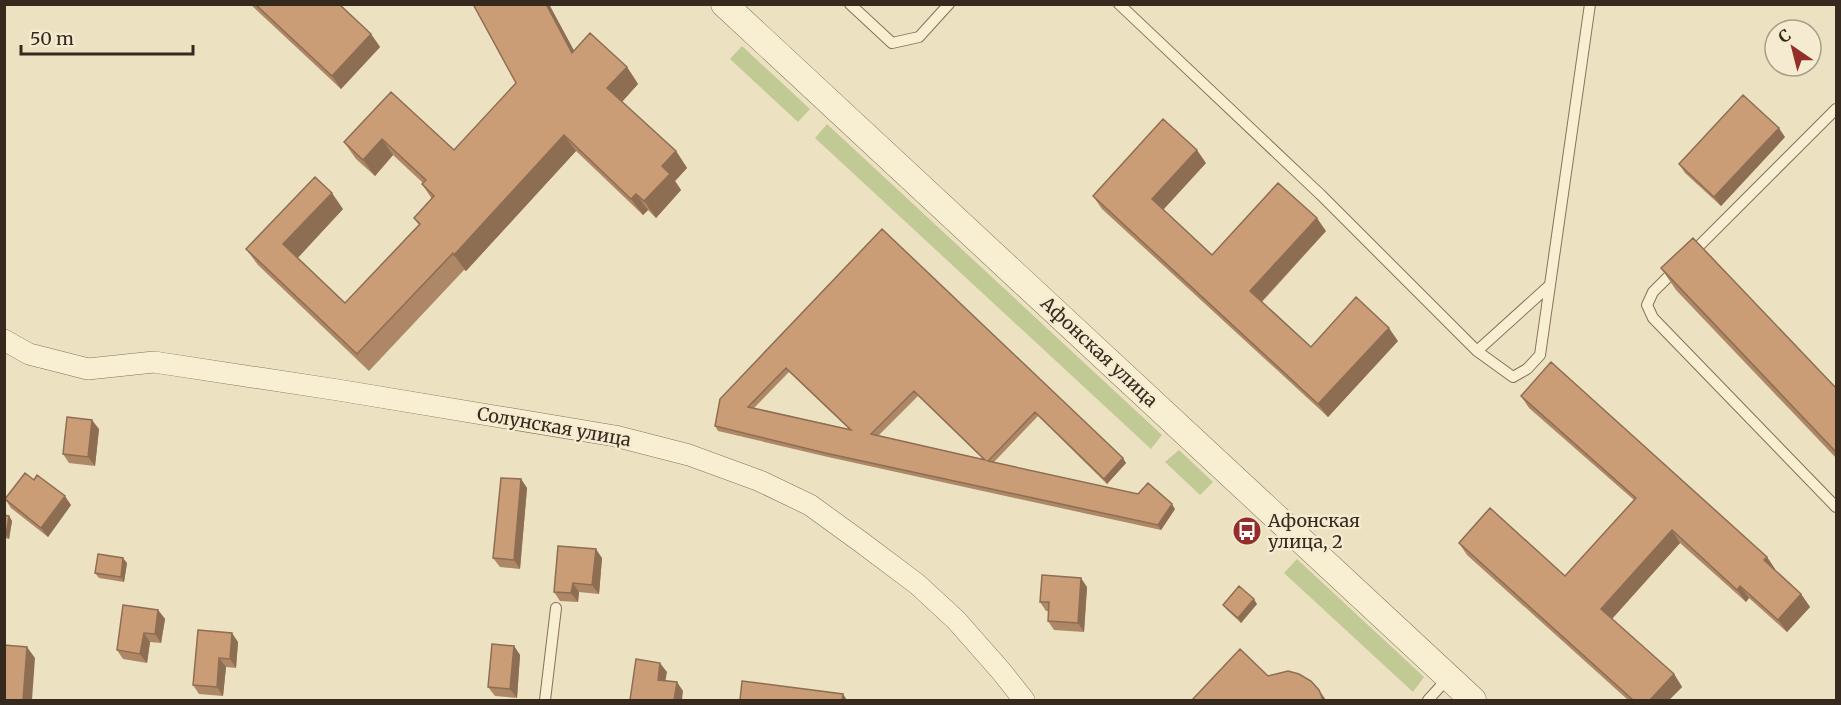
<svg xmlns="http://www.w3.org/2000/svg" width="1841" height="705" font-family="Merriweather,serif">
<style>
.green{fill:#c1ca95}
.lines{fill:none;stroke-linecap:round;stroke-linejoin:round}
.service-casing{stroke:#857259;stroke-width:12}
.minor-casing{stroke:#857259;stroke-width:22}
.tertiary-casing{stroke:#857259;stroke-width:27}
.service{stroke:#f8efd3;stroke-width:10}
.minor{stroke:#f8efd3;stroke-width:21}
.tertiary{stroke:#f8efd3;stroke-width:26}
.wall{fill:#ae8766;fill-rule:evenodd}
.shaded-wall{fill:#8d6e53}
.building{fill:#ca9d77;stroke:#8d6e53;stroke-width:1.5;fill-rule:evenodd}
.labels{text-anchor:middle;stroke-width:5;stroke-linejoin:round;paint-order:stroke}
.street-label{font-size:18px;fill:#352a1d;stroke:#f4ebd0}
.poi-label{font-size:18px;fill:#352a1d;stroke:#f4ebd0;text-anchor:start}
</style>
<rect width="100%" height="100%" fill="#ece1c1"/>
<!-- green -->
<path class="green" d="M742 46 810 109 798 122 730 59Z
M827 124 1162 435 1151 449 815 138Z
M1179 450 1213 482 1200 495 1165 462Z
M1297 559 1424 677 1413 692 1284 573Z"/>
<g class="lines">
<!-- service casing -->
<g class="service-casing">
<path id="service" d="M850 4 892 43 919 37 949 4
M1119 4 1321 195 1477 351 1513 377 1527 369 1540 355 1590 4
M1691 254 1836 109
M1678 267 1653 292 1647 305 1653 318 1836 507
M1477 351 1550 285
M545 700 556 608
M1428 700 1448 678"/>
</g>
<!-- minor casing -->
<g class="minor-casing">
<path id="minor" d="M4 340 29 354 88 369 154 362 338 390 615 436 689 455 760 481 810 505 861 542 917 584 956 620 1001 671 1024 700"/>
</g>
<!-- tertiary casing -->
<g class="tertiary-casing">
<path id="tertiary" d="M724 4 1473 700"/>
</g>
<!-- service -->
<use href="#service" class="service"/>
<!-- minor -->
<use href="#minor" class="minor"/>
<!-- tertiary -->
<use href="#tertiary" class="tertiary"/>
</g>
<!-- wall -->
<path class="wall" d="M250 4H339L371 34 380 47 341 89Z
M574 51 627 67 638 84 622 102 676 151 687 168 675 181 681 190 656 218 648 210 643 215 576 151 466 271 464 270 369 371 258 265 246 249 343 209 297 258 345 303 419 225 414 218 432 199 422 184 423 183 393 155 375 176 356 159 344 142 391 92 454 150Z
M1785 137 1721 206 1685 173 1679 164Z
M1206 163 1163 210 1212 255 1326 231 1262 302 1311 347 1398 341 1328 417 1102 209 1093 196Z
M882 229 1126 463 1107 484 1038 416 994 462 1175 509 1161 530 828 457 718 431 715 426ZM789 372 849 429 754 408ZM918 396 983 459 878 436Z
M1661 268 1836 388V458L1676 290Z
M1521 396 1767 557 1775 569 1774 570 1801 594 1810 607 1787 632 1749 598 1746 602 1680 543 1612 619 1674 674 1682 687 1669 700H1628L1467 555 1459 543 1565 576 1634 500 1529 408Z
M99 429 95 466 69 463 63 454Z
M521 479 527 488 520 569 500 567 493 558Z
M34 480 71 505 48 537 11 508 5 499Z
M4 515 9 516 12 521 9 539 4 538Z
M602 558 599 594 579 592 578 602 560 601 554 592Z
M127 563 124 582 99 578 95 573Z
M1087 587 1084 632 1054 630 1048 621V611H1046L1040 602Z
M1257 604 1241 623 1226 609 1223 605Z
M158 610 165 619 161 643 150 642 147 663 123 659 117 650Z
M198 630 238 642 236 668 226 667 223 696 199 694 193 685Z
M514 646 520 655 517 698 495 696 488 687Z"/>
<!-- shaded-wall -->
<path class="shaded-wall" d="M546 4H549L584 69 572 53Z
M371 34 380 47 341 89 332 76Z
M627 67 638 84 619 105 607 88Z
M1779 128 1785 137 1721 206 1714 197Z
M564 135 576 151 466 271 454 255Z
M382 139 393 155 375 176 363 160Z
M1197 150 1206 163 1161 212 1152 199Z
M676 151 687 168 675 181 681 190 656 218 644 201 662 166Z
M332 193 343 209 295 261 283 244Z
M636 194 648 210 643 215 631 199Z
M1317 218 1326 231 1259 304 1250 291Z
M1389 328 1398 341 1328 417 1318 404Z
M92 420 99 429 95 466 88 457Z
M1123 458 1126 463 1107 484 1104 479Z
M521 479 527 488 520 569 514 560Z
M65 496 71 505 48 537 41 528Z
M1172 504 1175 509 1161 530 1158 525Z
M9 516 12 521 9 539 6 535Z
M1672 530 1680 543 1610 621 1601 609Z
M596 549 602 558 599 594 592 585Z
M1767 557 1775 569 1772 572 1764 560Z
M123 558 127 563 124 582 121 577Z
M1081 578 1087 587 1084 632 1078 623Z
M573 583 579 592 578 602 571 593Z
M1740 586 1749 598 1746 602 1737 590Z
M1801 594 1810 607 1787 632 1778 620Z
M1254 599 1257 604 1241 623 1238 618Z
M158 610 165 619 161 643 155 634Z
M144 633 150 642 147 663 140 654Z
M232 633 238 642 236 668 230 659Z
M514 646 520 655 517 698 510 689Z
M27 647 35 658 32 700H23Z
M219 658 226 667 223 696 217 687Z
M660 663 667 672 664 689 658 680Z
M1674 674 1682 687 1669 700H1650Z
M677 682 683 691 682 700H674Z
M1319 690 1326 700H1323Z
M843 694 847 700H842Z"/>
<!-- building -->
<path class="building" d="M255 4H339L371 34 332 76Z
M473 4H546L572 53 590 33 627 67 607 88 676 151 662 166 670 174 644 201 636 194 631 199 564 135 454 255 453 253 357 354 246 249 315 177 332 193 283 244 345 303 420 224 414 218 434 196 422 184 426 180 382 139 363 160 344 142 391 92 454 150 516 83Z
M1743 95 1779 128 1714 197 1679 164Z
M1163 119 1197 150 1152 199 1212 255 1278 183 1317 218 1250 291 1311 347 1356 297 1389 328 1318 404 1093 196Z
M882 229 1123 458 1104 479 1035 412 988 461 1138 494 1148 483 1172 504 1158 525 825 453 715 426 720 399ZM786 368 851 430 748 407ZM914 391 985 460 871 434Z
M1693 238 1836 388V452L1661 268Z
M1551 362 1767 557 1764 560 1801 594 1778 620 1740 586 1737 590 1672 530 1601 609 1674 674 1650 700H1633L1459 543 1490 508 1565 576 1636 498 1521 396Z
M67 417 92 420 88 457 63 454Z
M25 473 34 480 37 475 65 496 41 528 5 499Z
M501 478 521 479 514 560 493 558Z
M4 515 9 516 6 535 4 534Z
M558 546 596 549 592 585 573 583 571 593 554 592Z
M98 554 123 558 121 577 95 573Z
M1042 575 1081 578 1078 623 1048 621 1049 602H1040Z
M1239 586 1254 599 1238 618 1223 605Z
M123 605 158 610 155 634 144 633 140 654 117 650Z
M198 630 232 633 230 659 219 658 217 687 193 685Z
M492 644 514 646 510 689 488 687Z
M4 645 27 647 23 700H4Z
M1240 649 1268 676 1288 671 1299 674 1311 681 1319 690 1323 700H1192Z
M636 659 660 663 658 680 677 682 674 700H630Z
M742 681 843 694 842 700H740Z"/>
<!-- icons -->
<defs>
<g id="bus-disc" transform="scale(1.5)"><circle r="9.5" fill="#932e2a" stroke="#f4ebd0"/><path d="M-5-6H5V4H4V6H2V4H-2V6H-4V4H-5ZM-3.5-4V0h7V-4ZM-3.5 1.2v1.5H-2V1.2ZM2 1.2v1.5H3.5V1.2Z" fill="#fff"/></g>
</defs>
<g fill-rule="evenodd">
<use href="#bus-disc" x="1247" y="531"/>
</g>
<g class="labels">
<!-- street labels -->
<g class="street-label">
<text transform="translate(1099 352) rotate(43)" y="6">Афонская улица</text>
<text transform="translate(554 427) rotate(10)" y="6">Солунская улица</text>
</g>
<!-- poi labels -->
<g class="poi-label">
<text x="1268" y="527">Афонская<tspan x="1268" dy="21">улица, 2</tspan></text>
</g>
</g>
<!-- border -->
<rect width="1841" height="705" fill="none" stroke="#352a1d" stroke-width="12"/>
<!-- north arrow -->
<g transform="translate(1793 48) rotate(325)"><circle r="28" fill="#f4ebd0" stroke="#a89e88" stroke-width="1.5"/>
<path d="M0-4.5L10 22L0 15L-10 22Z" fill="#932e2a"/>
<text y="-9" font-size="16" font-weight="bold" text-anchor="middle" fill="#352a1d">С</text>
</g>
<!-- scale -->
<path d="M21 45v9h172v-9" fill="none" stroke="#352a1d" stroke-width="3"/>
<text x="30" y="45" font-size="18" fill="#352a1d" stroke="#f4ebd0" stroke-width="4.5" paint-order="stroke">50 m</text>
</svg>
